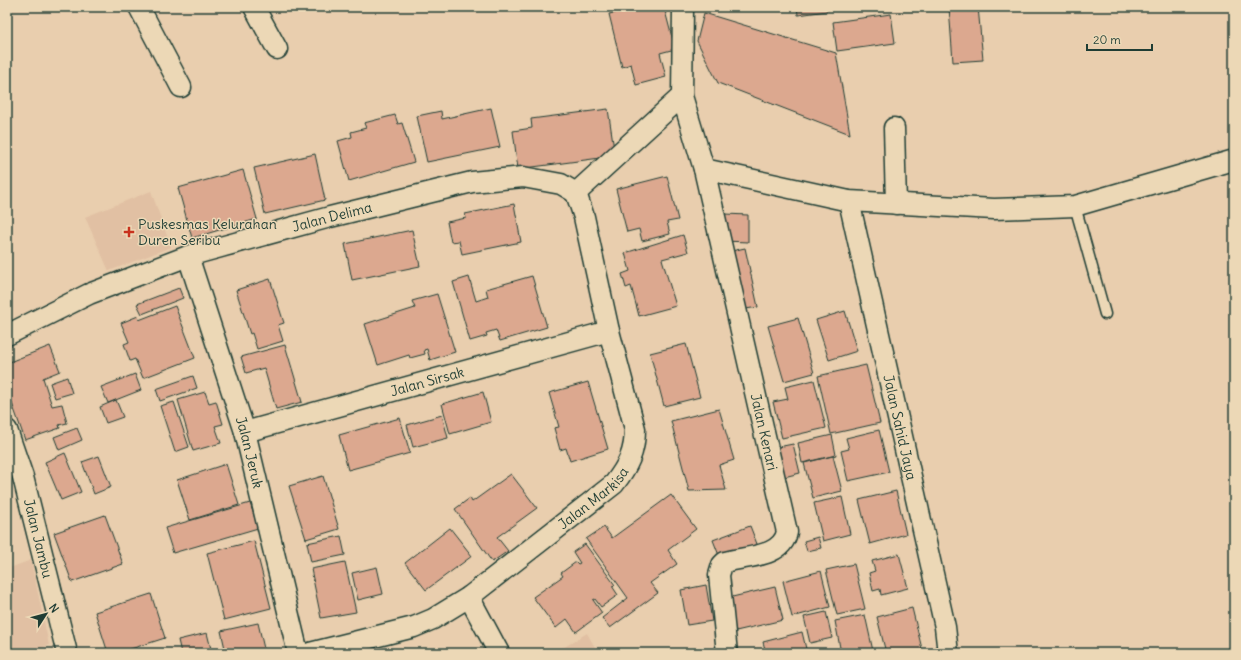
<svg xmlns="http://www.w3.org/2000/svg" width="1241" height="660" font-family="Delius,sans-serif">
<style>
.built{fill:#e1c0a3}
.building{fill:#dca88f;stroke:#1f3d34}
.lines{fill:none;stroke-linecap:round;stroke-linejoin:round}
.lane-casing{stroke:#1f3d34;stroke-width:13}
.street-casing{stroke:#1f3d34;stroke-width:23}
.lane{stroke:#ecd8b6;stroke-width:10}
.street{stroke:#ecd8b6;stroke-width:20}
.poi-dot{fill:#c8321e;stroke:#ecd8b6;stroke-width:1.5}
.labels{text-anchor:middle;stroke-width:3;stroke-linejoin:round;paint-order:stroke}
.street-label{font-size:14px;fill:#1f3d34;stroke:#ecd8b6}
.poi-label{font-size:14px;fill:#1f3d34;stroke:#ecd8b6;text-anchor:start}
</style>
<rect width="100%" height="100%" fill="#e9ceae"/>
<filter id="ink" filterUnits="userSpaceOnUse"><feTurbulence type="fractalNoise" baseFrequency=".025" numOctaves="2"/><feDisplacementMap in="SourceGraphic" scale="8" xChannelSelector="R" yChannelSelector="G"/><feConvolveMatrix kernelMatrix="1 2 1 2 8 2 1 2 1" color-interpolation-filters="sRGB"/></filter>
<g filter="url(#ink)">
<!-- built -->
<path class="built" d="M151 191 171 247 109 271 85 217Z
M31 560 49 645 34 653H7V631L9 630 7 622V569Z
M587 633 598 653H555Z"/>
<!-- building -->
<path class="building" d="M618 7H664L675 49 660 53 666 77 636 85 631 64 622 67 609 14 619 12Z
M797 7H827V11L798 15Z
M949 7H978L983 60 953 62Z
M704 13 836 53 850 134 718 83 697 41Z
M891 14 895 43 837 51 833 22Z
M491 108 500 147 427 162 417 116 441 111 442 119Z
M608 109 615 156 518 169 513 131 532 128 531 119Z
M395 115 398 124 402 123 414 162 349 181 338 141 352 137 351 132 366 128 364 123Z
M315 154 325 200 265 214 254 168Z
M243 170 257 219 192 238 178 188Z
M667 176 678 220 667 222 670 234 642 241 639 229 627 232 616 189Z
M514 204 521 242 462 254 459 241 451 242 447 222 466 218 465 214Z
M725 214 748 215V242L724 241Z
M412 230 420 266 352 280 345 244Z
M683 235 688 252 662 259 676 306 639 316 631 286 626 288 622 274 630 271 625 253Z
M745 248 758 307 740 310 727 252Z
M532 276 547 327 500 341 496 330 486 333 487 336 470 341 453 282 469 277 476 301 488 297 486 289Z
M270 279 284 323 278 325 283 341 257 349 252 333 250 334 236 290Z
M179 288 183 298 142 314 137 304Z
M437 294 455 352 430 360 427 349 424 350 425 354 410 358 409 355 378 365 365 324 415 308 412 301Z
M175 306 195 358 143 378 135 359 130 361 124 344 129 342 121 323 138 316 139 320Z
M845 311 857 351 829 360 816 320Z
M798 318 814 373 784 381 768 326Z
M686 344 700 397 664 406 650 353Z
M285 345 302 402 276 409 264 368 246 373 241 357Z
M50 346 60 371 43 378 52 406 62 404 67 423 59 425 60 428 25 440 7 389V363Z
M866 365 880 423 831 434 818 376Z
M135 374 141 390 108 403 101 387Z
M193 376 197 388 160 401 156 389Z
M67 377 72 393 55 398 50 383Z
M814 380 826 428 782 438 773 402 788 399 785 387Z
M588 382 608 449 570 461 566 448 560 450 554 428 559 427 549 393Z
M205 392 209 403 216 401 223 424 215 426 221 443 193 451 178 400Z
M483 392 491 422 450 434 442 404Z
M116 400 123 417 106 423 100 407Z
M174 402 189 447 175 452 160 406Z
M719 409 734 460 719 465 726 490 689 491 671 421Z
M442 415 448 438 413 447 407 425Z
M400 418 410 453 348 470 339 435Z
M77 428 82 440 59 450 54 437Z
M879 430 889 472 848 481 841 451 849 449 846 438Z
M832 435 836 455 802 463 798 443Z
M793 444 800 473 780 478 773 448Z
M65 453 81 492 61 500 45 462Z
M99 456 111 487 94 494 82 462Z
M833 456 842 491 813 498 804 463Z
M226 464 239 505 190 520 177 480Z
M511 474 537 508 497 537 508 551 492 562 455 509 470 498 472 502Z
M323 476 339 529 306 539 289 486Z
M896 491 906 534 870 544 859 500Z
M671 495 696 529 668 550 677 564 650 583 658 593 610 628 602 618 628 598 586 539 604 527 612 538Z
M842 497 850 534 823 541 814 503Z
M250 503 258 528 173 553 165 528Z
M105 515 123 564 72 582 54 533Z
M750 526 757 544 720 558 713 540Z
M450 528 472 556 426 590 405 563Z
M341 536 345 555 311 562 307 543Z
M818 537 821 548 807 551 804 541Z
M254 541 271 608 224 620 207 553Z
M585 544 615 585 612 586 618 595 601 607 595 599 593 600 602 613 576 632 567 619 556 628 533 597 563 576 561 573 576 562 578 564 580 563 573 552Z
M899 554 908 588 881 595 880 589 873 591 869 573 875 571 872 561Z
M345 562 356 612 321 618 311 569Z
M854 564 865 609 837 615 826 570Z
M377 567 383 594 358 600 352 573Z
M821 571 830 607 792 617 783 581Z
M706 585 712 621 687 625 681 590Z
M775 587 783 620 736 631 728 598Z
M151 594 165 638 118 653H108L95 612Z
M912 608 923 653H886L877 617Z
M826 612 832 638 810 643 804 617Z
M865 615 873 651 841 653 835 621Z
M258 623 265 653H226L221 631Z
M802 632 807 653H766L763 642Z
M207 633 212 653H181L178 640Z"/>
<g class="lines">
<!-- lane casing -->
<g class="lane-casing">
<path id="lane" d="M1075 206 1105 314"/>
</g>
<!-- street casing -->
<g class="street-casing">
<g id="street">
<path d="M139 7 181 87"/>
<path d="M254 7 277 49"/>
<path id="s1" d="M683 7 682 96 704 169 787 532C782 558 745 556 725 562L722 565 719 575 727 653"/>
<path d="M894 128 896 204"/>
<path d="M704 169 849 201 994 209 1075 206 1234 160"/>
<path d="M576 193 682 96"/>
<path id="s2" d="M849 201 945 627 948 653"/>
<path id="s3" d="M188 256 245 432 298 653"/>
<path id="s4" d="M7 335 89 294 188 256 330 217 472 182 523 177 561 184 576 193"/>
<path id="s5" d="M7 430 23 477 67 653"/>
<path id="s6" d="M245 432 609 331"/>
<path d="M469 597 499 653"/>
<path id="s7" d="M310 653 414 627 433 619 469 597 614 484C628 466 635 452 635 429L609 331 584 217 576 193"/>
</g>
</g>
<!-- lane -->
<use href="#lane" class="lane"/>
<!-- street -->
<use href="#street" class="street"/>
</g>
</g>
<!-- markers -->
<path class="poi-dot" d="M127 226h4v4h4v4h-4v4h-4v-4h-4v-4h4z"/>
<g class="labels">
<!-- street labels -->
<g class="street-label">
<text dy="5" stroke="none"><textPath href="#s4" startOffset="347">Jalan Delima</textPath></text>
<text dy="5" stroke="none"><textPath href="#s6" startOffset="189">Jalan Sirsak</textPath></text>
<text dy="5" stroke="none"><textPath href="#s2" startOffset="232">Jalan Sahid Jaya</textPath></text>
<text dy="5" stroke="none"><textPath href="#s1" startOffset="435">Jalan Kenari</textPath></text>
<text dy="5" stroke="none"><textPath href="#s3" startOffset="206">Jalan Jeruk</textPath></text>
<text dy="5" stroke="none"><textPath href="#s7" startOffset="329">Jalan Markisa</textPath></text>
<text dy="5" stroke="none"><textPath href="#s5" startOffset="113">Jalan Jambu</textPath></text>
</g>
<!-- poi labels -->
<g class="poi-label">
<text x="138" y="229">Puskesmas Kelurahan<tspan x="138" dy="16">Duren Seribu</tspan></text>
</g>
</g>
<!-- margin -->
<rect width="1241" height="660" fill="none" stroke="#ecd8b6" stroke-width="24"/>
<rect x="12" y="12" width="1217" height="636" fill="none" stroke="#1f3d34" stroke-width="1.5" filter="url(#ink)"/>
<!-- north arrow -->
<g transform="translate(46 614) rotate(54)" stroke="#ecd8b6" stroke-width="3" paint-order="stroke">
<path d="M0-3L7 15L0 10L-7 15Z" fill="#1f3d34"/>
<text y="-6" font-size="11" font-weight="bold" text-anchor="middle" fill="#1f3d34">N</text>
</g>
<!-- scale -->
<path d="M1087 44v6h65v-6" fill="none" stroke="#1f3d34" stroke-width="2"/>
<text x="1093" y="44" font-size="12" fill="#1f3d34" stroke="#ecd8b6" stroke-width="3" paint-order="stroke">20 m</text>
</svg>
